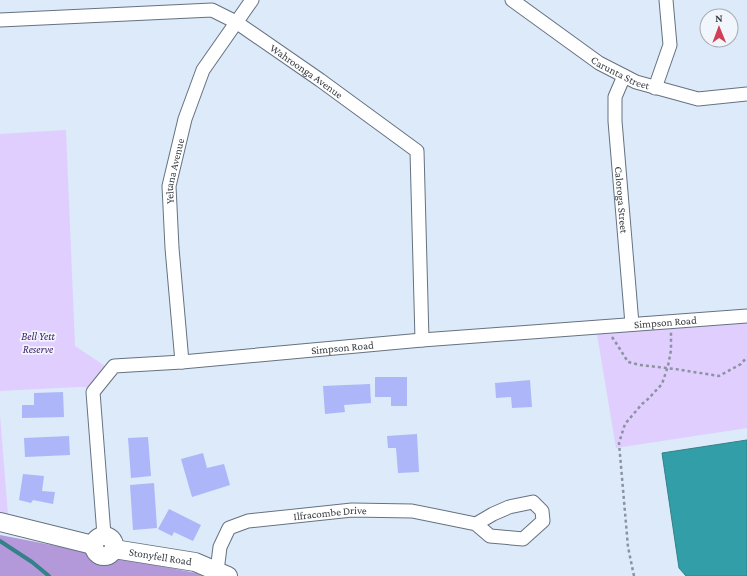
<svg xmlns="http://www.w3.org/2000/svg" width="747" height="576" font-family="'Crimson Pro',serif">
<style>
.green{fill:#e0cefe}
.forest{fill:#b499da}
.water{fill:#329ea8;stroke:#348189}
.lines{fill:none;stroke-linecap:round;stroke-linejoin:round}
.stream{stroke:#348189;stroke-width:4}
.building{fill:#acb6f9}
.street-casing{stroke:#667280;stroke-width:15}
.secondary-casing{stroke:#667280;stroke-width:20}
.path{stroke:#8a939f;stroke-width:2.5;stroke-dasharray:3 3;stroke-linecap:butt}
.street{stroke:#fff;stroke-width:13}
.secondary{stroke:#fff;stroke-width:18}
.labels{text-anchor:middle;stroke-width:3.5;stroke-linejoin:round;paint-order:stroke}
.street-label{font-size:11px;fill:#373c42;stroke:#f1f6fd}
.park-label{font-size:11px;font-style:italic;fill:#3d1662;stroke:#f1f6fd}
</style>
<rect width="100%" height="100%" fill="#dceafa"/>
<!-- green -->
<path class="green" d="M66 130 75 346 108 368 93 387H78L0 391V134Z
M747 323V428L616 448 597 334Z
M0 415 8 515 0 513Z"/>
<!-- forest -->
<path class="forest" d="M0 535 196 573 203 576H0Z"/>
<!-- water -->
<path class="water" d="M747 440V576H686L679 568 662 453Z"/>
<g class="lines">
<!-- stream -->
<path class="stream" d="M0 541 32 562 49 576"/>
</g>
<!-- building -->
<path class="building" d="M375 377H407V406H391V397H375Z
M530 380 532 407 512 408 511 397 496 398 495 383Z
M370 384 371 403 344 405 345 412 325 414 323 386Z
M63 392 64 417 22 418V405H34V393Z
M417 434 419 472 398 473 396 448H388L387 436Z
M69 436 70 455 25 457 24 438Z
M148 437 151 476 131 478 128 438Z
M203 453 207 468 224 464 230 485 192 497 181 459Z
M23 474 44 476 42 491 55 492 53 504 33 500 31 503 19 500Z
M154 483 157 528 133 530 130 485Z
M169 509 201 525 193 541 174 532 172 536 158 529Z"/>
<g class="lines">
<!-- street casing -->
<g class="street-casing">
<g id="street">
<path id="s1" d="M512 0 599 63 636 82 698 99 747 94"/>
<path id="s2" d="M0 20 212 10 236 22 320 80 417 151 422 340"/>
<path id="s3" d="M624 76 615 97V121L632 324"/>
<path d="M655 88 670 45 666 0"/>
<path id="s4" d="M182 362 172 248 169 186 185 119 203 70 252 0"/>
<path id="s5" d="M104 535 93 392 114 366 182 362 422 340 747 316"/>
<path id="s6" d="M217 571 220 547 229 528 248 521 352 510 412 511 476 524 490 536 523 539 543 521 542 511 533 502 509 507 493 514 476 524"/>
</g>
</g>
<!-- secondary casing -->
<g class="secondary-casing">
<g id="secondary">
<path d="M0 522 93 545"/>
<circle cx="104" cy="546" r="10"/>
<path id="s7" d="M114 549 195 562 228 576"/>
</g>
</g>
<!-- path -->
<path class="path" d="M612 337 618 346 628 362 640 365 675 369 719 376 741 364 747 357
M634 576 628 547 619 443 625 424 642 404 648 399 662 384 668 366 671 350V332"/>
<!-- street -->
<use href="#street" class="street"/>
<!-- secondary -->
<use href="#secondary" class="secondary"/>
</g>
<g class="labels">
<!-- street labels -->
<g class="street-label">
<text dy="4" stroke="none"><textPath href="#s1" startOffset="131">Carunta Street</textPath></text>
<text dy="4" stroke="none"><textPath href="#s2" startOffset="325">Wahroonga Avenue</textPath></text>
<text dy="4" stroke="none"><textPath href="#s4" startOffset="192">Yeltana Avenue</textPath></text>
<text dy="4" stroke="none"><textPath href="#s3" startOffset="126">Caloroga Street</textPath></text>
<text dy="4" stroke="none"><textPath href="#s5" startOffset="730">Simpson Road</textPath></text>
<text dy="4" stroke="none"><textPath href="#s5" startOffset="406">Simpson Road</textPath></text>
<text dy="4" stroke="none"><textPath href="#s6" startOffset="148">Ilfracombe Drive</textPath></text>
<text dy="4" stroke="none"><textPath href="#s7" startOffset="47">Stonyfell Road</textPath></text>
</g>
<!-- park labels -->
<g class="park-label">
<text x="38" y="340">Bell Yett<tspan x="38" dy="13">Reserve</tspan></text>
</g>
</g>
<!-- north arrow -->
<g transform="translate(719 28) rotate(359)"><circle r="19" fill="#f1f6fd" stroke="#a7acb2"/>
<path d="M0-3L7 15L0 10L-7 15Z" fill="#d03f54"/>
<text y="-6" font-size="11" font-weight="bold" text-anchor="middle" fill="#373c42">N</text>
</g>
</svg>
